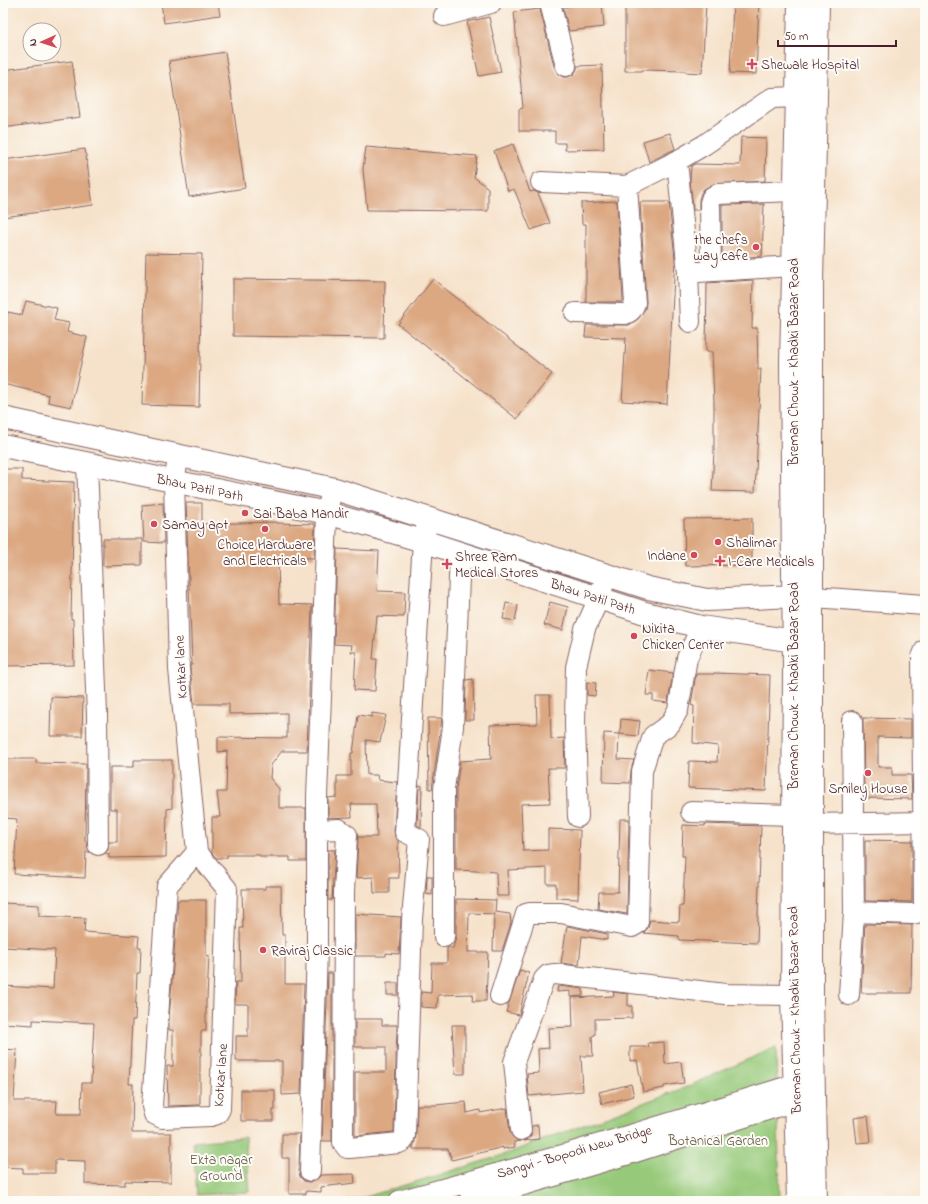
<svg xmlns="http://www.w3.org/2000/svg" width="928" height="1204" font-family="'Indie Flower',sans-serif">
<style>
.green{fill:#96c979;stroke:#707452}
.building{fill:#dca882}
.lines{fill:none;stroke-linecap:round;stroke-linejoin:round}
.minor-casing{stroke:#866363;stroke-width:22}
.major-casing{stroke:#866363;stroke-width:24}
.minor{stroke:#fff;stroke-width:20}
.major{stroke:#fff;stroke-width:22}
.poi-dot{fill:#d1495b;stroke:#fdfcf7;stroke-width:1.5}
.labels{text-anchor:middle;stroke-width:4;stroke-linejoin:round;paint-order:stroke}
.poi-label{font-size:14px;fill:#4a1f2b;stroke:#fdfcf7;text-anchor:start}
.street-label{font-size:14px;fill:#4a1f2b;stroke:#fdfcf7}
.park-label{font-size:14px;fill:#655a46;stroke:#fdfcf7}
</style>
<rect width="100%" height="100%" fill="#fdfcf7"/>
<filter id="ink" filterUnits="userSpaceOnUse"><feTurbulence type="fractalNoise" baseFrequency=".025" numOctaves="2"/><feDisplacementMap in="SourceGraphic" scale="8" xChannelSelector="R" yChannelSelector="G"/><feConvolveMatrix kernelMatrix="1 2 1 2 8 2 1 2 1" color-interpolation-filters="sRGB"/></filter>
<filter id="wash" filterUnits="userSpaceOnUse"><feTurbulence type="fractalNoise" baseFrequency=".012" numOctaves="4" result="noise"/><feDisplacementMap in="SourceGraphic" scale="16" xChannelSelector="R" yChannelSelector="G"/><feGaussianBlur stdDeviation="0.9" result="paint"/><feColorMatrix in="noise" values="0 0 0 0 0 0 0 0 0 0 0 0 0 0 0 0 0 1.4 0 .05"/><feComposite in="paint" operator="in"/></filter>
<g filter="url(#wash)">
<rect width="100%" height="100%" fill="#f6e2ca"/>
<!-- green -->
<path class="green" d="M776 1047 780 1201H347L359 1199 497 1157 689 1086Z
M245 1137 250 1192 197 1195 193 1142Z"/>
<g id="blocks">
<!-- building -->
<path class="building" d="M161 3H218L220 15 164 23Z
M570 3H602L604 27 569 31 563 7 571 6Z
M625 3H706L702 73 685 72V71L642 70V71H625Z
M733 3H759L756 74 730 73Z
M540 9 554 66 558 74 563 77H568L574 74 577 69V66L602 65 604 149 565 150V143H555V131H519V109L523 108 514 12Z
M489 17 501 72 479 76 467 22Z
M225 52 245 188 189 197 169 61Z
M72 61 80 117 3 128V70Z
M670 133 675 149 649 162 643 141Z
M741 137 766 138 765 181 713 184 704 189 701 193 699 200V210H693L690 180 691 166 695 164 740 165Z
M513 144 530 192 534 191 538 193 550 223 531 230 514 189 508 191 494 151Z
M366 147 477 156 474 177 488 188V211L367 210 363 169Z
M85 149 93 205 3 217V160Z
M617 201 623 301V302H586V224H582L581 203Z
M640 202H669L675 259 667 404 622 401 626 338 585 337 586 325H629L638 319 645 309 646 302Z
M764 204 762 256 722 259V205Z
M146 253 202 254 199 407 142 405Z
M233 279 385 281 384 338 233 336Z
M433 279 552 374 517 419 398 324Z
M753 280 752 328H757L758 369H761L755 492 712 491 714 451V402L712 352H706L707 283Z
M26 301 57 308 54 320 69 323 67 332 87 337 71 407 48 402 49 395 3 384V319H6L8 312 22 315Z
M3 469H22V480L74 482 71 619H73L74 665 3 666Z
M163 503 164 543 144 542 142 505Z
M186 503H202V524L277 522V523L315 524 314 558 278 557 279 604 312 605 307 751H282L271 765 270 778 279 789V808H306V861H290V857H260V855H227V858H216L212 853V817H220L217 792H226L227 751 218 752V737L287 738V713L229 714V704H194L190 668V665H192Z
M752 518V565L685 566 684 519Z
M103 539H142V565L103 566Z
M337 549 379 551 377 591 405 592 404 617 377 616 373 659H377L375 691 354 690 356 652H351L352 645 334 644Z
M550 602 568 607 563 630 544 625Z
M506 603 518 605 515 621 503 619Z
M649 670 673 673 668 703 653 701V695H646Z
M714 673 770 675 766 791 688 788 689 761 717 762 718 746 693 743 694 706 691 705 696 674H714Z
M473 679 474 720H465L466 680Z
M587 682 596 683 595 696 587 695Z
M536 695H550L551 739 564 738 565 768H548L550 803 521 804 523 851 548 850V829L580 830 578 899 556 898V884H547V868L508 870 509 896H497L496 872 456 870V790L460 761 491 759 490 725 537 724Z
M51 697 83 698 82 736H50Z
M372 713 386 715 380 742 366 740 367 775H377L378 780 397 782 394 831 395 837 398 840 399 878H389V893H374L373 877 356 878 358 837H377L376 804H351L352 817 328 818V798L337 797V776H351V753H353L358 715 372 717Z
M428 718H442L432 789H429Z
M863 718 911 719V738L878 737V767H892V775H911L912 799 864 798Z
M621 719 640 721 638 736 620 734Z
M604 733 619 734 618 759 634 760 631 770 630 783 603 782Z
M3 759H36V763L86 764 85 841H86L87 845 90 852H86L85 878 14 874 17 819 3 818Z
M134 760H172V808L167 809 166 857 109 858V854L105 853 108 850 109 842H117V809H110V767H134Z
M419 785 422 786 421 827 417 825Z
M620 819H629L627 914 598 909 599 892H618Z
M705 824 761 826 757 943 679 940V936L643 933 648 928 650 920 679 922 680 906H683L685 856H682L683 825 705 826Z
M865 840 912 841V902L865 901Z
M328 850H335L332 900H328Z
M427 876H432V895L426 894Z
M265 886H281L282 935H285V984H304L301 1094 282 1095V1061H236V1036H248V1004H235L236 982H241L240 928H243L242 889H265Z
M456 899 496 900 495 912 510 914 511 923 502 951H493L494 914 469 913 468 952H488L486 1001H472L473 994 438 995 437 1008 421 1007V992L431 993 432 963H447V948H453L456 937Z
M178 900H206V955L209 956 207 999H206V1031H201V1055H200V1105L168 1106 167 1066H173V1030H169V1020Z
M3 903 39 905V916L85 918 84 932 139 936 138 947H141L140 973H137L135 1020H132L129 1084H133L132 1133H171V1182L125 1181V1185L85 1184V1161L55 1160V1173H23V1168L3 1167V1049L17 1050 14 1101H57L56 1114H81L82 1083H91L94 1023 33 1020V1025L3 1023V986L53 989 55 950 3 947Z
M355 914 401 917 399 954 386 953V956H355Z
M865 924 912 925 911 993H861Z
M567 926 607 934V940L582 936 579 965 561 963Z
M520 970 529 973 519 1015 506 1012Z
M328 973H332V1141H322Z
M387 983H398V995H387Z
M558 986 583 989V996L570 997V991L557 992Z
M613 992 628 994V1006H632V1018L595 1019V1035L592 1036 593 1056H581L583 1091 529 1096 527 1074 539 1073 538 1049 549 1048 548 1028 573 1027 572 998 614 996Z
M355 1019H382V1025H397L394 1132 355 1136V1072H386V1047H355Z
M452 1025H465V1074H455Z
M664 1042 665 1064 681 1062 684 1083 664 1086V1088L643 1092 637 1060 630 1061V1047H649L648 1043Z
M631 1084 634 1096 602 1104 599 1092Z
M241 1090H275V1110H273V1121H241Z
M466 1102 467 1113 480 1110V1113L507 1108 510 1131 512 1136 516 1140 521 1141 514 1142 515 1147 503 1149V1147L452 1160 448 1149H413L416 1136 417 1105H435Z
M868 1116 871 1142 857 1143 854 1118Z
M538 1125 539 1139 524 1141 528 1139 531 1135 532 1126Z
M282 1134H300L299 1171 300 1177 304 1181 309 1182 315 1181 321 1175 354 1174 355 1183 321 1187V1192L306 1191V1194H289V1158H282Z"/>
</g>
</g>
<g filter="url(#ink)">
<use href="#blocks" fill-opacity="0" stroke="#866363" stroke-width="1"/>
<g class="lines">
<!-- minor casing -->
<g class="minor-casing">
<path id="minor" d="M550 3 566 66
M444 16 491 3
M677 161 688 273 690 322
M541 182 627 186 677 161 704 145 772 98 797 97
M711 271 710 203 712 197 718 194 794 191
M698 272 793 266
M575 313 625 314C631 312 633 309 635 303L627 186
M179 455 174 481 179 669 197 852 167 886 152 1106 154 1114 162 1118 211 1116 217 1114 220 1109 227 889 197 852
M87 464 97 714 98 845
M813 597 925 605
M691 812 794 815
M578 817 575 724 576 667 585 629 599 598 607 575
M812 824 925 822
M317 830 339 829 347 835 344 891 343 1143 347 1148H350L399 1143 403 1141 405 1135 412 919 419 839 405 832 423 541 427 525
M854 912 912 914 921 912 924 906 922 657 925 650
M444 937V789L453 727 460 553
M849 995 854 912 852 721
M500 996 526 914 530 913H561L632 927 637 924 638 921 642 771 653 736 670 724 678 710 687 658 701 627
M521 1130 514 1062 544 979 548 975 555 974 725 994 792 995
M310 1171 317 949V796L321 697 327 513 332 488
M399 1201C532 1165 664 1126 795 1084
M469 1201 626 1155 795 1101"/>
</g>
<!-- major casing -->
<g class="major-casing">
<path id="major" d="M3 418 335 489 648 588 707 600 793 596 808 597
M3 446 327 513 423 541 645 613 701 627 794 641H807
M798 1201 792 995 794 670 791 363 799 3
M816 1201 812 994V283L818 3"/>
</g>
<!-- minor -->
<use href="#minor" class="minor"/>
<!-- major -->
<use href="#major" class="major"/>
</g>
</g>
<!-- markers -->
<g class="poi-dot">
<path d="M750 58h4v4h4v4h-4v4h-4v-4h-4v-4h4z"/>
<circle cx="756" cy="247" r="4"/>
<circle cx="245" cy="513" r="4"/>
<circle cx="154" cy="524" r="4"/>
<circle cx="265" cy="529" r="4"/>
<circle cx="718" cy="542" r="4"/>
<circle cx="694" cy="555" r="4"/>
<path d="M718 555h4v4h4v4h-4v4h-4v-4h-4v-4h4z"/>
<path d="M445 558h4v4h4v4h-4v4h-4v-4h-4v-4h4z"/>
<circle cx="634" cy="636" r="4"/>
<circle cx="868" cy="773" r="4"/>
<circle cx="263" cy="950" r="4"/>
</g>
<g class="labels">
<!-- poi labels -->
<g class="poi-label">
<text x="761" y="69">Shewale Hospital</text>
<text x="748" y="244" text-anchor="end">the chefs<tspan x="748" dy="16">way cafe</tspan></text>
<text x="253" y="518">Sai Baba Mandir</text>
<text x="162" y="529">Samay apt</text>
<text x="726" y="547">Shalimar</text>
<text x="265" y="549" text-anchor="middle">Choice Hardware<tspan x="265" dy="16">and Electricals</tspan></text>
<text x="686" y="560" text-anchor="end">Indane</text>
<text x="455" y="561">Shree Ram<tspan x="455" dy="16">Medical Stores</tspan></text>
<text x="728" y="566">I-Care Medicals</text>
<text x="642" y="633">Nikita<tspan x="642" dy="16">Chicken Center</tspan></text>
<text x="868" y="793" text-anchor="middle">Smiley House</text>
<text x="271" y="955">Raviraj Classic</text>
</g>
<!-- street labels -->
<g class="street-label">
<text transform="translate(793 362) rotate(-90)" y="5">Breman Chowk - Khadki Bazar Road</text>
<text transform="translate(200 487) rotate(12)" y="5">Bhau Patil Path</text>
<text transform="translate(593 596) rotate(18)" y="5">Bhau Patil Path</text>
<text transform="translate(180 667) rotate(-93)" y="5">Kotkar lane</text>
<text transform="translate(793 686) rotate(-90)" y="5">Breman Chowk - Khadki Bazar Road</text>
<text transform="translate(794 1010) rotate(-91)" y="5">Breman Chowk - Khadki Bazar Road</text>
<text transform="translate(220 1075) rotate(-86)" y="5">Kotkar lane</text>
<text transform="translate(574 1151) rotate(-16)" y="5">Sangvi - Bopodi New Bridge</text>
</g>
<!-- park labels -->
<g class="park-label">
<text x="718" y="1145">Botanical Garden</text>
<text x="221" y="1164">Ekta nagar<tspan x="221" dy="16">Ground</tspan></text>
</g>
</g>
<!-- margin -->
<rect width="928" height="1204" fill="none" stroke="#fdfcf7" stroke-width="16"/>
<!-- north arrow -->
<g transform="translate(42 42) rotate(267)"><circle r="19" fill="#fdfcf7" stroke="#b5a4a5"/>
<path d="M0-3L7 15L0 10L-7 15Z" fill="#d1495b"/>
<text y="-6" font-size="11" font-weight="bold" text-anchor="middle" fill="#4a1f2b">N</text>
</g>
<!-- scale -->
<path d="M778 40v6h118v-6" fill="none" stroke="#4a1f2b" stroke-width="2"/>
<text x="784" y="40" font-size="12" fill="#4a1f2b" stroke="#fdfcf7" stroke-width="3" paint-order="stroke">50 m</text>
</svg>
